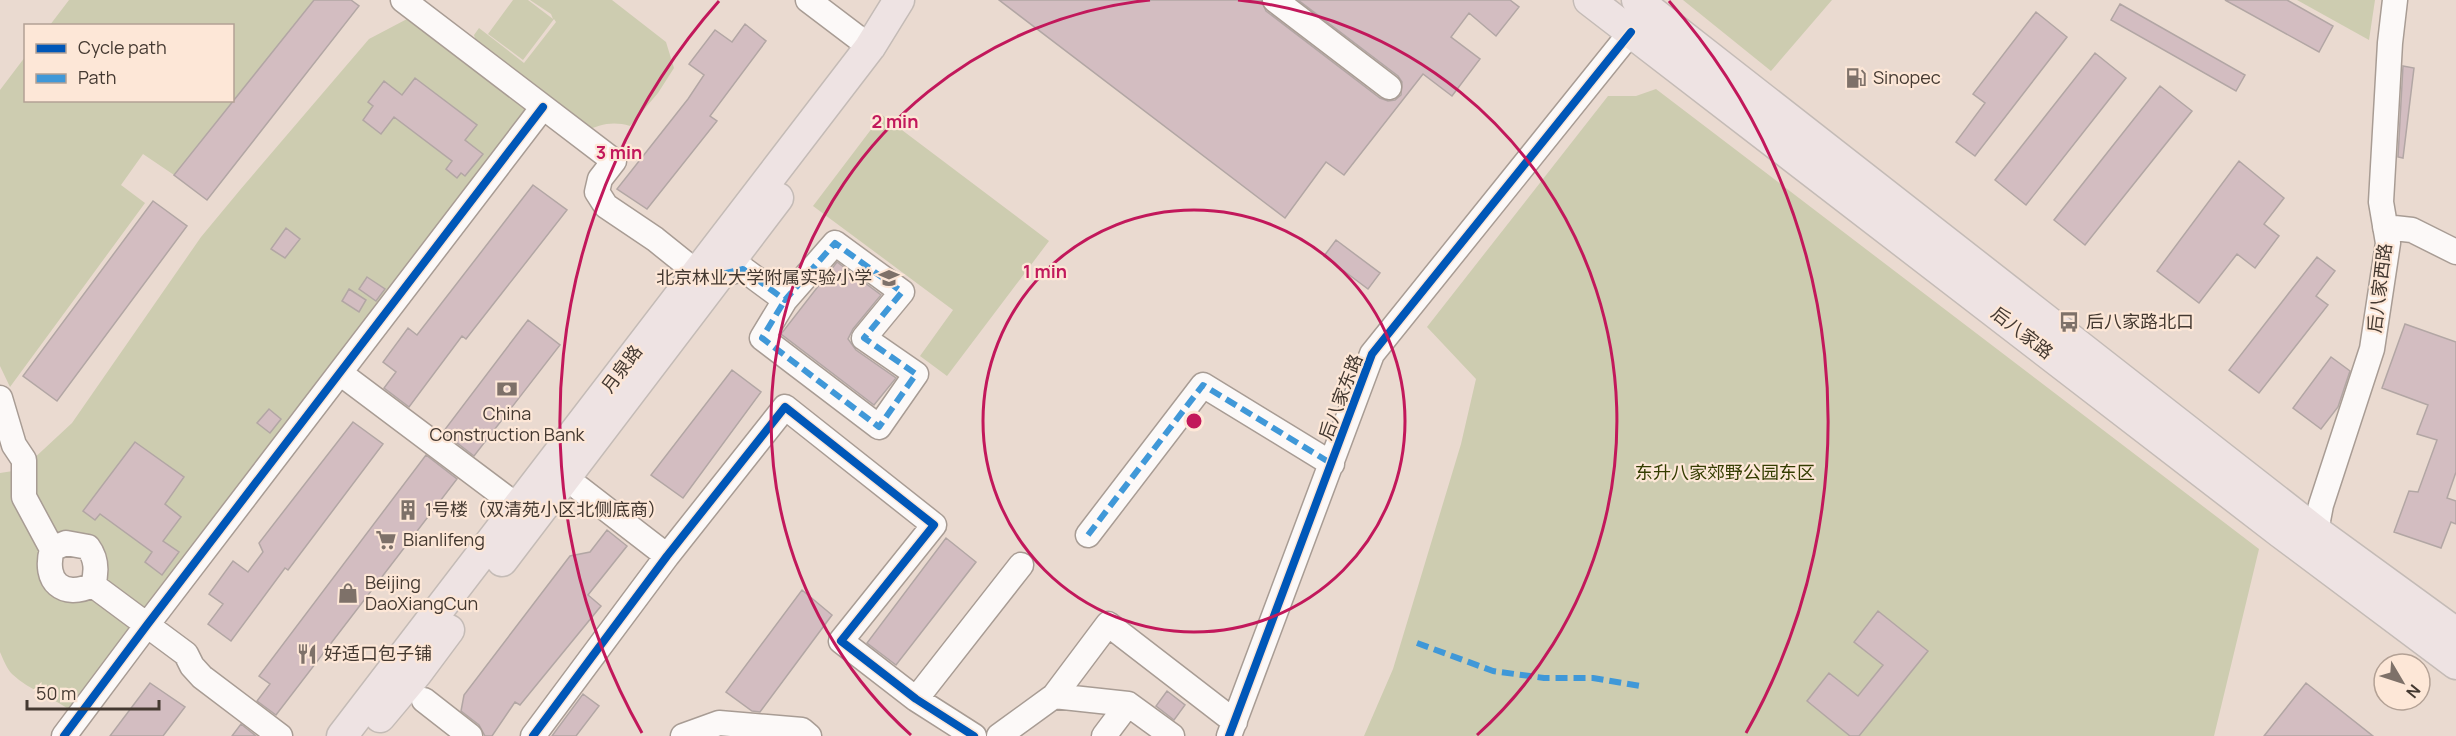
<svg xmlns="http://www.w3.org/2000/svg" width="2456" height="736" font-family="Manrope,'Noto Sans SC',sans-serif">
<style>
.green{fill:#cdccb0}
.building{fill:#d3bdc1;stroke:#b2a6a4;stroke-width:1.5}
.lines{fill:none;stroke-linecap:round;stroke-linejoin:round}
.minor-casing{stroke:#a89c94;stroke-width:27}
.major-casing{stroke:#c4bbb6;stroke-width:33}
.minor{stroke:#fcf9f8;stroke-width:24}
.major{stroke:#eee3e3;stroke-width:30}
.quiet{stroke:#4098d8;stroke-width:6;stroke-dasharray:12 6;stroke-linecap:butt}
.cycleway-casing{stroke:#fde7d7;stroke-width:11}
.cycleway{stroke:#0057b8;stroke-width:8}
.ring{fill:none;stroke:#c2185b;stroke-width:3}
.labels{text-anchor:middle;stroke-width:4.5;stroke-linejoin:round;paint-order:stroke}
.poi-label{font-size:18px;fill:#443931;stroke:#fde7d7;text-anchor:start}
.street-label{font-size:18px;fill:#443931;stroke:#fde7d7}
.park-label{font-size:18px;fill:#343d01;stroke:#fde7d7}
.centre{fill:#c2185b;stroke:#fde7d7;stroke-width:3}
.ring-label{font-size:18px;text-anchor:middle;font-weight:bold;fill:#c2185b;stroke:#fde7d7;stroke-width:4.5;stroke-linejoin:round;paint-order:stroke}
</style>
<rect width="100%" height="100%" fill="#eadad0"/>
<!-- green -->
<path class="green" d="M69 0H314L174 175 143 154 121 185 145 203 10 387 0 366V90L25 57 26 100H232V26L50 25Z
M513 0H528L553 19 551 14 530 0H612L666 42 674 68 658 93 630 126C613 121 600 124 584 132L478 49 474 35 479 28 524 63 556 22 554 19 523 60 488 34Z
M1683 0H1832L1771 71Z
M2297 0H2375L2369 40Z
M407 19 528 108 152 613 136 604 105 578V563L55 543 37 512 30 462 72 423 201 237 240 190 369 39Z
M1656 89 2259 549 2214 736H1364L1393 669 1461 444 1476 379 1427 327 1608 96H1636Z
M882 115 1049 241 947 376 920 356 953 310 813 206Z
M13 471 49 549 43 567 137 630 74 713C55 698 30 691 12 674 7 669 3 659 0 652V473Z"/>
<!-- building -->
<path class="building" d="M314 0H351L359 6 207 200 174 175Z
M999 0H1261L1266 11 1380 98 1388 101 1395 100 1401 95 1402 82 1398 76 1298 0H1510L1519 7 1496 36 1469 13 1451 37 1480 59 1452 96 1423 74 1344 175 1326 162 1285 218Z
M2225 0H2287L2333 26 2319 52Z
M2120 4 2245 75 2236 91 2111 20Z
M2036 12 2067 37 1975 156 1956 142 1985 103 1973 94Z
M745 24 766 41 710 116 717 121 647 209 617 189 688 99 704 75 689 64 715 30 732 42Z
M2095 53 2126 78 2026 205 1995 180Z
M2403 66 2414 68 2403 158 2398 157Z
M415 78 477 125 465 140 483 154 465 176 461 173 457 178 446 169 452 161 394 117 381 134 363 120 373 106 368 102 384 81 402 95Z
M2160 86 2192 111 2085 245 2054 220Z
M2239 161 2284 198 2264 224 2279 236 2255 268 2237 254 2199 303 2157 271Z
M533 185 567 210 466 339 462 336 409 407 384 388 396 372 383 362 408 328 417 335Z
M153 201 187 226 57 401 23 376Z
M286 228 300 239 285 258 271 249Z
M1336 240 1380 273 1368 289 1324 256Z
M2317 257 2335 271 2316 296 2328 305 2259 393 2229 370Z
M837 262 881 295 853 329 848 339 856 350 896 378 874 405 781 334Z
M367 277 385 289 376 301 359 289Z
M349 289 366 300 359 312 342 301Z
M528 320 560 345 474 456 443 432Z
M2405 324 2456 342V472L2447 498 2456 501V524L2451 522 2441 548 2394 532 2409 491 2418 492 2437 440 2417 434 2428 405 2382 388Z
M2331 357 2350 371 2338 407 2321 429 2293 408Z
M732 370 761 392 683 498 651 475Z
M269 409 281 419 270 433 257 423Z
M353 422 383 444 288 570 285 568 231 641 208 624 223 604 209 594 233 561 248 572 263 552 259 543Z
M135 442 184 477 165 504 181 517 163 541 179 552 162 575 145 562 152 552 100 514 95 520 83 511Z
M426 455 457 479 276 715 257 701 270 684 259 676Z
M607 530 627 546 588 595 601 606 520 705 515 702 492 736H485L479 725 461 711 464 695 570 556 590 552Z
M946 538 976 562 896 665 867 643Z
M802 590 832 615 760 712 752 711 726 692Z
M1878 611 1928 651 1859 736H1850L1807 701 1829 673 1858 696 1883 665 1854 642Z
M150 683 185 707 163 736H110Z
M2306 683 2373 736H2264Z
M1167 691 1185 705 1174 720 1156 706Z
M583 694 599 706 576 736H552Z
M241 724 256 736H232Z"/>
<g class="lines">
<!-- minor casing -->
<g class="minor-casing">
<path id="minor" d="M403 0 614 161 600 179 597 192 606 206 655 239 696 272
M808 0 870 47
M1275 0 1389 87
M2385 227 2412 230 2456 252
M722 274 743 269 785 300 835 243 902 292 864 338 916 374 879 427 762 338 785 300
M340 373 517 506
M0 398 14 445 24 460V497L52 549C43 582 63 599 93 585L186 654 192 666 202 677 280 736
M579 488 667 556
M2316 531 2321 505 2372 349 2388 243 2381 202 2390 43 2395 0
M1088 535 1203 385 1332 464
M52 549 66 543 88 547C97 559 97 571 93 585
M1054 696 1108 624 1235 722
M916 699 1021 565
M424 700 470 736
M64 736 147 625 543 107
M533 736 667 556 785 407 934 525 841 641 916 699 974 736
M683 736 719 723 802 730 809 736
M999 736 1054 696 1128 704
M1104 736 1128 704 1172 736
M1229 736 1372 354 1631 32"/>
</g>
<!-- major casing -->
<g class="major-casing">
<path id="major" d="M1589 0 2281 533 2456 664
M1637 0 2316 531 2456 633
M502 561 778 198
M380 717 417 673 449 630
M342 736 870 47 899 0"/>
</g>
<!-- minor -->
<use href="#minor" class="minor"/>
<!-- major -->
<use href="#major" class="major"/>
<!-- quiet -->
<path class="quiet" d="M722 274 743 269 785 300 835 243 902 292 864 338 916 374 879 427 762 338 785 300
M1088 535 1203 385 1332 464
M1417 643 1493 671 1544 678H1593L1640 686"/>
<!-- cycleway casing -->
<g class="cycleway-casing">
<path id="cycleway" d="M64 736 147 625 543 107
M533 736 667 556 785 407 934 525 841 641 916 699 974 736
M1229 736 1372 354 1631 32"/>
</g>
<!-- cycleway -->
<use href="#cycleway" class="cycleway"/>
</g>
<!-- distance rings -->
<g class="ring">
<circle cx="1194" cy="421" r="211"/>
<path d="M911 735A423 423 0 0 1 1150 0M1238 0A423 423 0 0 1 1477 735"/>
<path d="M642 733A634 634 0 0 1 719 1M1669 1A634 634 0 0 1 1746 733"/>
</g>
<!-- icons -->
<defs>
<g id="fuel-bare" transform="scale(1.62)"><path d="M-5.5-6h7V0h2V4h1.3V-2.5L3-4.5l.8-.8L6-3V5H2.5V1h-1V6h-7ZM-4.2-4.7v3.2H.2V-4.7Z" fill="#7e7169" stroke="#fde7d7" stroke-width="2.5" paint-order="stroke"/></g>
<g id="school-bare" transform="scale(1.62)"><path d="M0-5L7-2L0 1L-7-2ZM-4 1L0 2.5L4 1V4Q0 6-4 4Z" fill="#7e7169" stroke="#fde7d7" stroke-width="2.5" paint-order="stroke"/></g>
<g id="bus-bare" transform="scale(1.62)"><path d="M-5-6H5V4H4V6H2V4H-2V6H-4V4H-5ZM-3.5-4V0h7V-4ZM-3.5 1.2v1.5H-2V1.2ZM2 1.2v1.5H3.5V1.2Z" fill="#7e7169" stroke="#fde7d7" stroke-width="2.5" paint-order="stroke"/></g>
<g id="bank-bare" transform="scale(1.62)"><path d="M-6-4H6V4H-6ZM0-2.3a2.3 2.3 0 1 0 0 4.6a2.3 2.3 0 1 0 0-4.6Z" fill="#7e7169" stroke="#fde7d7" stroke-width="2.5" paint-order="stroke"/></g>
<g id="building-bare" transform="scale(1.62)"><path d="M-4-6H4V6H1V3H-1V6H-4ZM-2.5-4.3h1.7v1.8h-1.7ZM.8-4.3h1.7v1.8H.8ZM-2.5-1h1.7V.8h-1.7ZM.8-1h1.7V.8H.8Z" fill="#7e7169" stroke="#fde7d7" stroke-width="2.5" paint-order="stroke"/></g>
<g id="supermarket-bare" transform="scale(1.62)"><path d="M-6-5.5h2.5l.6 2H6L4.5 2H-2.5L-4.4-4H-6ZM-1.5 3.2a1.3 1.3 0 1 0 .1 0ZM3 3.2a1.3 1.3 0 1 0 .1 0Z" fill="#7e7169" stroke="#fde7d7" stroke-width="2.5" paint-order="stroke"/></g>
<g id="shop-bare" transform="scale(1.62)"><path d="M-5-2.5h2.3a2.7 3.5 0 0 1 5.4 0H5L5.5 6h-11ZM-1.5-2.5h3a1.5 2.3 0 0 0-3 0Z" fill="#7e7169" stroke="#fde7d7" stroke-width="2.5" paint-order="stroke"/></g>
<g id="restaurant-bare" transform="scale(1.62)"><path d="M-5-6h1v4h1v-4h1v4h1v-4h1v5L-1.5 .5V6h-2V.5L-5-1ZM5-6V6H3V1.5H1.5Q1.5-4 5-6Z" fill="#7e7169" stroke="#fde7d7" stroke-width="2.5" paint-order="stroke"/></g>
</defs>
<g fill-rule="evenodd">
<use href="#fuel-bare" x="1856" y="78"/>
<use href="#school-bare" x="889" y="278"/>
<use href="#bus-bare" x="2069" y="322"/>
<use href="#bank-bare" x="507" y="389"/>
<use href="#building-bare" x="408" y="510"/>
<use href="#supermarket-bare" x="386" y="540"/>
<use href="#shop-bare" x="348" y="593"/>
<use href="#restaurant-bare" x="307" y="654"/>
</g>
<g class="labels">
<!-- poi labels -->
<g class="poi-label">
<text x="1873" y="84">Sinopec</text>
<text x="872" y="284" text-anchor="end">北京林业大学附属实验小学</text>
<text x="2086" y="328">后八家路北口</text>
<text x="507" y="420" text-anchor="middle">China<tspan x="507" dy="21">Construction Bank</tspan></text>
<text x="425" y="516">1号楼（双清苑小区北侧底商）</text>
<text x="403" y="546">Bianlifeng</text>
<text x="365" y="589">Beijing<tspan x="365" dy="21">DaoXiangCun</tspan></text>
<text x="324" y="660">好适口包子铺</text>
</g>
<!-- street labels -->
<g class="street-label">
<text transform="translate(2380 288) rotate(-83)" y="6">后八家西路</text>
<text transform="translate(2022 333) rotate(38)" y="6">后八家路</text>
<text transform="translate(622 369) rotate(-53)" y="6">月泉路</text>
<text transform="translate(1341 397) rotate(-69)" y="6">后八家东路</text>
</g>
<!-- park labels -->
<g class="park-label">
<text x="1725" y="479">东升八家郊野公园东区</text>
</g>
</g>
<circle cx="1194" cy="421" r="9" class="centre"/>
<g class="ring-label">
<text x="895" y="128">2 min</text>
<text x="619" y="159">3 min</text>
<text x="1045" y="278">1 min</text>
</g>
<!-- legend -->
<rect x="24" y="24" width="210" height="78" fill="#fde7d7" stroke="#b3a195" stroke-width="1.5"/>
<rect x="36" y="44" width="30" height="9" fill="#0057b8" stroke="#b3a195" stroke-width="1.5"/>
<text x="78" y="54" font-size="18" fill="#443931">Cycle path</text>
<rect x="36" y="74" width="30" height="9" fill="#4098d8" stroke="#b3a195" stroke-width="1.5"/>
<text x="78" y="84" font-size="18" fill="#443931">Path</text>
<!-- north arrow -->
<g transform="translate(2402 682) rotate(129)"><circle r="28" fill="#fde7d7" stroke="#b3a195" stroke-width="1.5"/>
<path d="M0-4.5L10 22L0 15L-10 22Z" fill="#7e7169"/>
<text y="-9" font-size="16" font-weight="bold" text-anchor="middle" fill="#443931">N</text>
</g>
<!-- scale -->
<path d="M27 700v9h132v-9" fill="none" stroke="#443931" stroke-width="3"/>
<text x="36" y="700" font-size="18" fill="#443931" stroke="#fde7d7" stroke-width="4.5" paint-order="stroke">50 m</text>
</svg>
